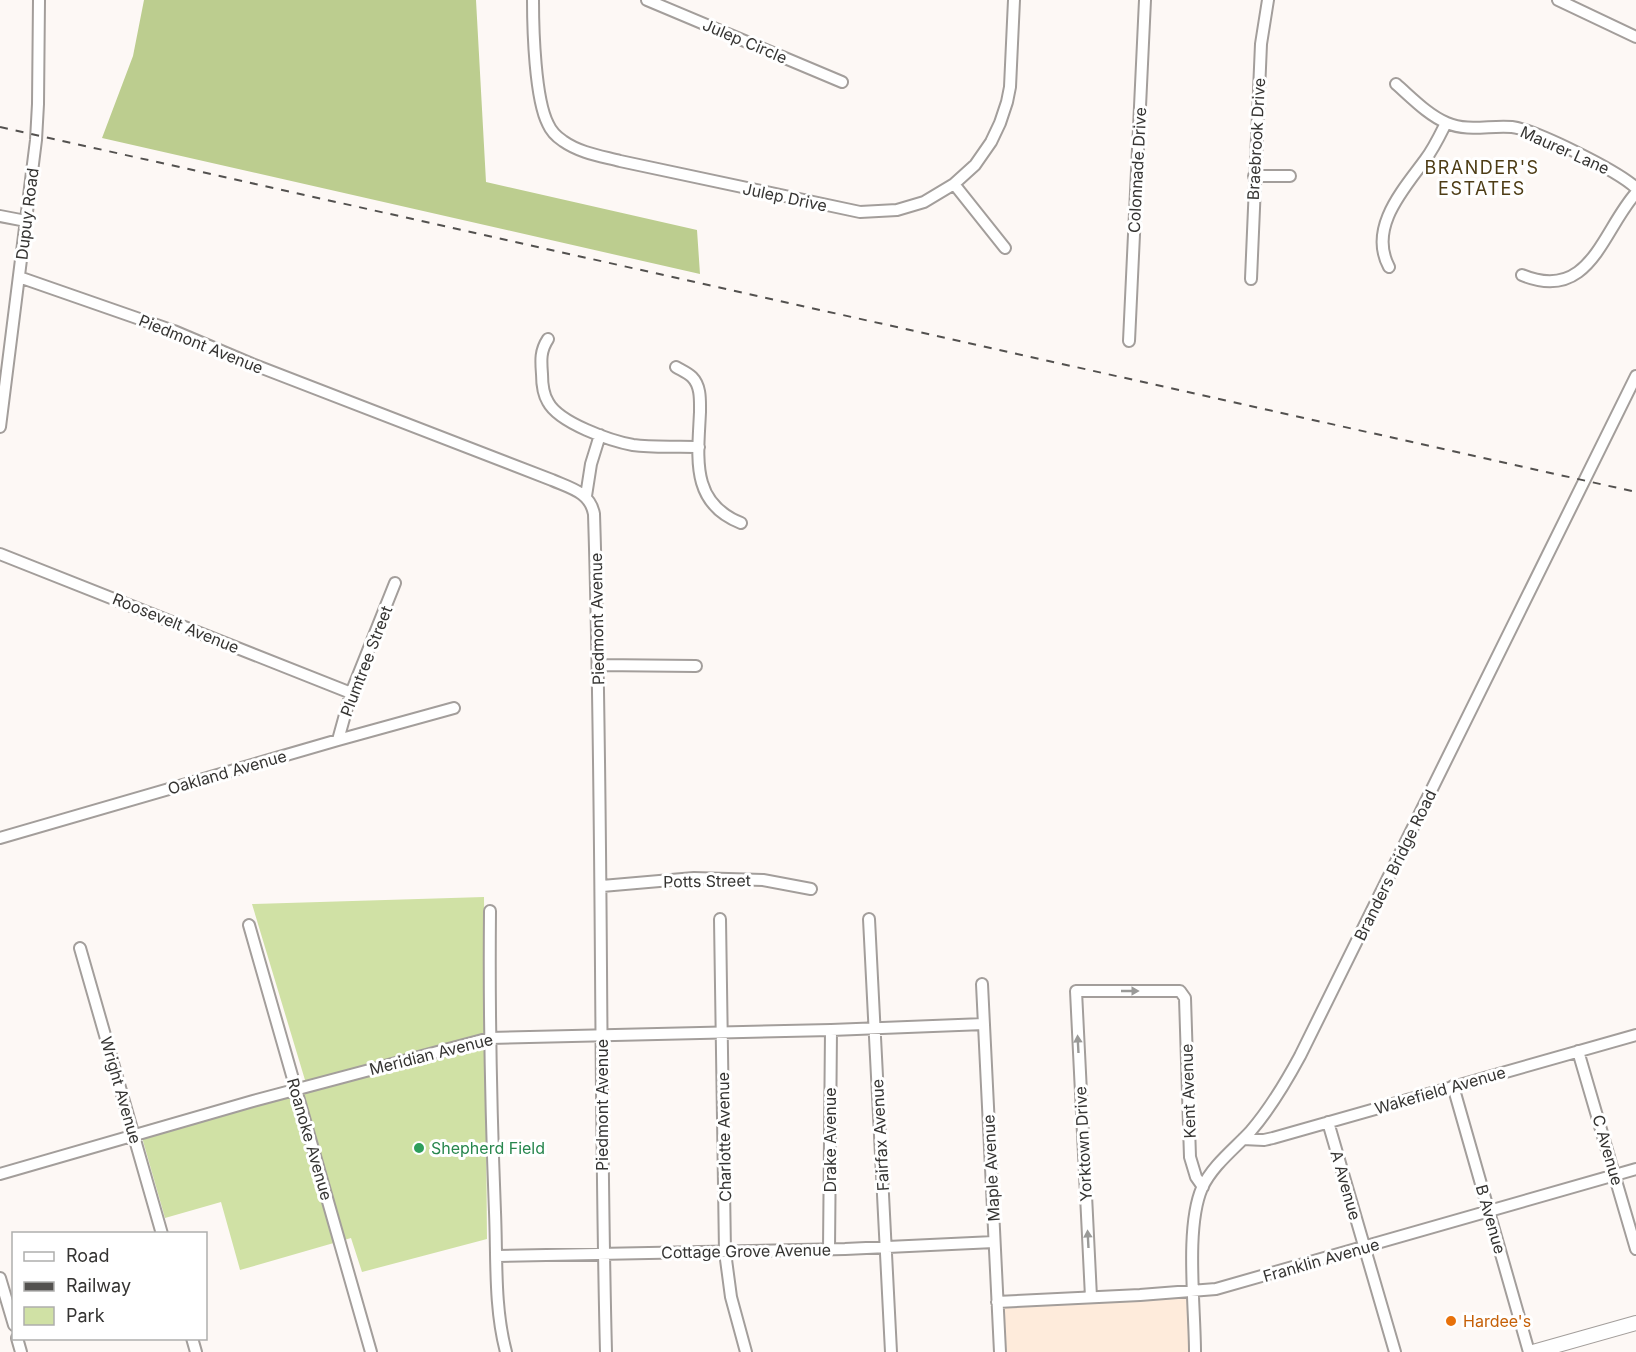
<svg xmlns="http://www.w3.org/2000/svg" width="1636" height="1352" font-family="Inter,sans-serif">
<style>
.commercial{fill:#feebdb}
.green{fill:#d0e1a5}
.forest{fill:#bccd8f}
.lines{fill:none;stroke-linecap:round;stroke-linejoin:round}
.minor-casing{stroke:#a39e9b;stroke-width:14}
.major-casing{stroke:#a39e9b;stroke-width:16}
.minor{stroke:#fff;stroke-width:10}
.major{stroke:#fff;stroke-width:14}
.rail{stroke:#53514f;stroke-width:2;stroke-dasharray:8 8;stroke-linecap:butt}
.oneway{fill:#9a9a98}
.leisure-dot{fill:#2e9e5b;stroke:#fff;stroke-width:2}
.food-dot{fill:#e8710a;stroke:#fff;stroke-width:2}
.labels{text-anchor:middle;stroke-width:6;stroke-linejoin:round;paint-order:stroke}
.street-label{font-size:16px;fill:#353432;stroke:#fff}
.leisure-label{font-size:16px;fill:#27864d;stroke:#fff;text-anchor:start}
.food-label{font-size:16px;fill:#c56008;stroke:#fff;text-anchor:start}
.neighbourhood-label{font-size:18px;letter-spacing:1.5px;fill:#4e3d16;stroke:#fff}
</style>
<rect width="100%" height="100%" fill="#fdf8f5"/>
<!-- commercial -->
<path class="commercial" d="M1190 1297 1188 1352H1006L1004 1306Z"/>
<!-- green -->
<path class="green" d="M484 897 487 1239 362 1272 351 1238 240 1270 221 1202 165 1218 139 1127 305 1080 252 904Z"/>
<!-- forest -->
<path class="forest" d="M144 0H476L486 182 697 230 700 274 102 138 133 56Z"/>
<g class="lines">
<!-- minor casing -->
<g class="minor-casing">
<path id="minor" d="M533 0C533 30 535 99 548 124 551 131 557 137 563 141 580 153 601 156 620 161L860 212 897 210 924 202 954 184 975 165 991 142 1000 123 1007 102 1010 87 1014 0
M647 0 842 82
M1558 0 1636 37
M1396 84C1412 98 1428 115 1447 123 1468 132 1490 125 1512 127 1536 130 1618 171 1636 188
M1254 176H1290
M954 184 1005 248
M0 216 26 221
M1389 267C1368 228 1403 190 1425 160 1434 148 1440 135 1446 123
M1522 275C1590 303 1602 231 1636 193
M19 277 174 331 252 364 552 480C570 488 590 492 594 514 603 793 599 1073 606 1352
M1251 279 1261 44 1268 0
M548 339C540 351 541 361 542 374 542 383 543 394 548 402 559 423 611 441 633 445 654 448 677 446 699 447
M1129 341 1145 0
M676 367C681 370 688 373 692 377 701 386 700 400 700 412 698 458 690 503 741 523
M0 427 36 140 38 104 39 0
M586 496 591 464 600 435
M0 554 351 693
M598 665 696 666
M338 740 351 693 395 583
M0 838 338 740 454 708
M602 886 694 878 763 880 811 889
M490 911C489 1011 491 1111 495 1212 497 1258 494 1307 506 1352
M720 919 725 1252 731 1297 746 1352
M869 919 891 1352
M249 925 371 1352
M80 948 162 1234
M982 984 1000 1352
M1578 1051 1636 1249
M1453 1086 1529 1352
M1328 1122 1395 1352
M1243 1139 1264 1140 1273 1138 1636 1035
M0 1174 253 1101 490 1038 831 1030 984 1024
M829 1249 831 1030
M497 1256 845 1249 994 1242
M0 1278 14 1325
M1091 1297 1076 991H1180L1185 998 1190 1157 1196 1177 1203 1187
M997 1302 1140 1295 1216 1289 1636 1169
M17 1338 21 1352
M192 1338 196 1352
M1195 1352C1195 1307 1185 1227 1202 1188 1212 1166 1234 1149 1250 1132 1270 1109 1286 1082 1300 1056L1636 376"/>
</g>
<!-- major casing -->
<g class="major-casing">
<path id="major" d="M1533 1352 1636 1323"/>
</g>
<!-- minor -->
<use href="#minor" class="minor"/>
<!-- major -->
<use href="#major" class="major"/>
<!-- rail -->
<path class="rail" d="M0 127 1636 492"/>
</g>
<!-- one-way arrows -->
<defs><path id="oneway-solid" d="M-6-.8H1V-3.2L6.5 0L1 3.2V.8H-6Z" transform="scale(1.5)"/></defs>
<g class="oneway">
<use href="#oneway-solid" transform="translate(1130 991)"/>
<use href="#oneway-solid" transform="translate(1078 1044) rotate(-93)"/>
<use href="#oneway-solid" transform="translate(1088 1239) rotate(-93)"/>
</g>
<!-- markers -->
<circle class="leisure-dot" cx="419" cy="1148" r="6"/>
<circle class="food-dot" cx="1451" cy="1321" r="6"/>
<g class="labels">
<!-- street labels -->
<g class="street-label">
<text transform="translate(745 41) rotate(23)" y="6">Julep Circle</text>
<text transform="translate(1256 139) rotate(-87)" y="6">Braebrook Drive</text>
<text transform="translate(1565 150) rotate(24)" y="6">Maurer Lane</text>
<text transform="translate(1137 170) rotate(-87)" y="6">Colonnade Drive</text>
<text transform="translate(785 197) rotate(12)" y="6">Julep Drive</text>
<text transform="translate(27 214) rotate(-83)" y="6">Dupuy Road</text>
<text transform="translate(201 344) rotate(22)" y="6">Piedmont Avenue</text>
<text transform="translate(597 619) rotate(-91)" y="6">Piedmont Avenue</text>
<text transform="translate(176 623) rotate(22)" y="6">Roosevelt Avenue</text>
<text transform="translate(366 661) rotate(-69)" y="6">Plumtree Street</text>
<text transform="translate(227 772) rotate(-16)" y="6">Oakland Avenue</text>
<text transform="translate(1395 865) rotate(-64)" y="6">Branders Bridge Road</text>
<text transform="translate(707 881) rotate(-1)" y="6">Potts Street</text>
<text transform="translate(431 1054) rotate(-14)" y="6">Meridian Avenue</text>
<text transform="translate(121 1090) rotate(74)" y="6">Wright Avenue</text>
<text transform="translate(1440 1090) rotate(-16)" y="6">Wakefield Avenue</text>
<text transform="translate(1188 1091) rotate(-92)" y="6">Kent Avenue</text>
<text transform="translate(602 1105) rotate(-90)" y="6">Piedmont Avenue</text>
<text transform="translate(880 1135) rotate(-93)" y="6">Fairfax Avenue</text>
<text transform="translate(724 1137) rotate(-91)" y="6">Charlotte Avenue</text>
<text transform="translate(310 1139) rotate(74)" y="6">Roanoke Avenue</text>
<text transform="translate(830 1140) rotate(-90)" y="6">Drake Avenue</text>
<text transform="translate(1083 1144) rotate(-93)" y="6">Yorktown Drive</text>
<text transform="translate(1608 1150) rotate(74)" y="6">C Avenue</text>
<text transform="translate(991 1168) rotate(-93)" y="6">Maple Avenue</text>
<text transform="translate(1346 1185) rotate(74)" y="6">A Avenue</text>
<text transform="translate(1491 1219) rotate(74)" y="6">B Avenue</text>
<text transform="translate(746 1251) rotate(-1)" y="6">Cottage Grove Avenue</text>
<text transform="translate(1321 1260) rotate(-16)" y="6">Franklin Avenue</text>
</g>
<!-- leisure labels -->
<g class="leisure-label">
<text x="431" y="1154">Shepherd Field</text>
</g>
<!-- food labels -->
<g class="food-label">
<text x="1463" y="1327">Hardee's</text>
</g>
<!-- neighbourhood labels -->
<g class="neighbourhood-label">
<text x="1482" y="174">BRANDER'S<tspan x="1482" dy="21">ESTATES</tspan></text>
</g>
</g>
<!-- legend -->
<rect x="12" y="1232" width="195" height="108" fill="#ffffff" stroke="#aeaead" stroke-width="1.5"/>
<rect x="24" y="1252" width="30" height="9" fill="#ffffff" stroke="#aeaead" stroke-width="1.5"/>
<text x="66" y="1262" font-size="18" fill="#353432">Road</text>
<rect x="24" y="1282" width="30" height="9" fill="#53514f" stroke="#aeaead" stroke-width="1.5"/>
<text x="66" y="1292" font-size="18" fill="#353432">Railway</text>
<rect x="24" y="1307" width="30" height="18" fill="#d0e1a5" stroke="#aeaead" stroke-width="1.5"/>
<text x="66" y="1322" font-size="18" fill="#353432">Park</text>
</svg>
